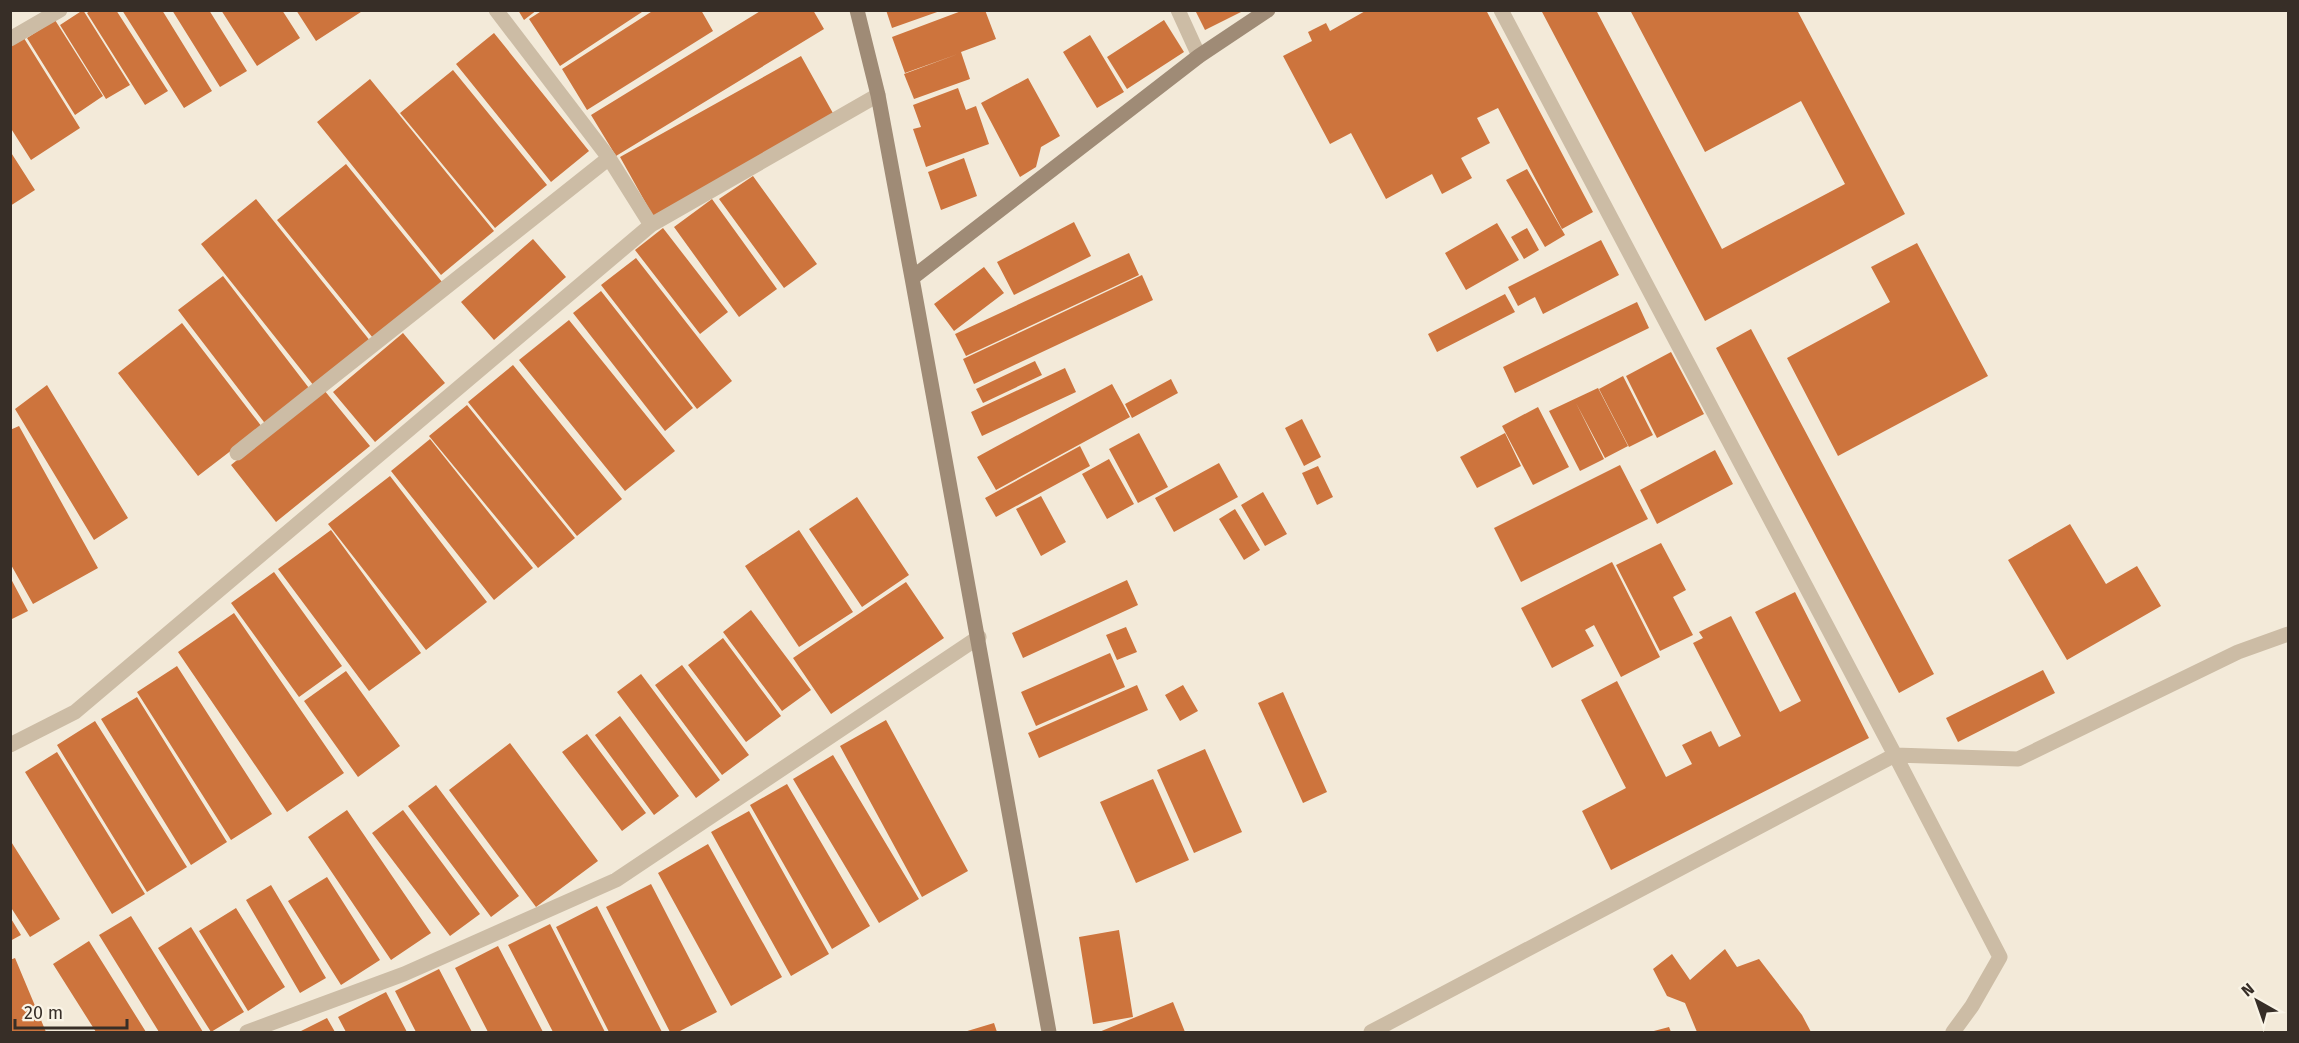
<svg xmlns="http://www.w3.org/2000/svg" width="2299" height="1043" font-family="'Fira Sans',sans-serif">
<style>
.building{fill:#cd743d}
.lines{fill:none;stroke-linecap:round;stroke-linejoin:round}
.lane{stroke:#ccbca5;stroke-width:15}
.street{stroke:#ccbca5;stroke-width:15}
.secondary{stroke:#9f8b76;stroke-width:15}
</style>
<rect width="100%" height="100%" fill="#f3ead9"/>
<!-- building -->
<path class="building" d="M83 10 130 85 106 99 60 25Z
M91 10H116L168 91 145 105 87 13Z
M122 10H162L212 91 184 108Z
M172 10H209L247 71 220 87Z
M221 10H282L300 38 257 66Z
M296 10H364L316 41Z
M518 10H537L524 20Z
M543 10H645L560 66 529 19Z
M654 10H701L713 31 587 110 562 69Z
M762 10H813L824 29 616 156 591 115Z
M886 10H940V11L892 28Z
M964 10H985L996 39 961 52 970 79 914 99 904 74 958 54 905 73 892 37Z
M1195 10H1245L1205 30Z
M1367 10H1486L1593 212 1562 229 1498 108 1477 118 1490 143 1461 158 1472 178 1442 194 1432 174 1386 199 1351 133 1330 144 1283 56 1312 41 1308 32 1326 23 1330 31Z
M1541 10H1596L1722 249 1845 184 1801 101 1705 152 1630 10H1797L1905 214 1705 321Z
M55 20 103 96 75 115 27 38Z
M1164 20 1184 52 1127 89 1107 57Z
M494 33 589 151 551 182 456 64Z
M22 35 80 128 31 160 10 127V43Z
M1090 35 1124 92 1097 108 1063 52Z
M801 56 834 115 653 216 620 157Z
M453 70 547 185 495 228 400 113Z
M1028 78 1060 136 1041 147 1036 167 1020 177 981 103Z
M370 79 494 231 441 275 317 122Z
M958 88 966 110 976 106 989 144 926 167 913 129 921 127 913 105Z
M10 151 35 190 10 206Z
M964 158 977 196 941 210 928 172Z
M346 164 442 282 373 338 277 220Z
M1527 169 1565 235 1545 247 1506 180Z
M753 176 817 264 784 288 719 199Z
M256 199 371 342 314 386 201 244Z
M712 199 777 289 739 317 674 227Z
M1074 222 1091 256 1014 295 997 262Z
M1497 223 1519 260 1466 290 1445 253Z
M663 228 728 312 700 334 635 250Z
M1527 228 1539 250 1524 259 1511 237Z
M533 239 566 277 494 340 461 302Z
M1601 240 1619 275 1543 314 1535 297 1518 306 1508 287Z
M1917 243 1988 376 1838 456 1787 358 1890 302 1871 267Z
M1129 253 1139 275 966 356 955 334Z
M636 258 732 381 697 409 601 285Z
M984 267 1004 293 954 331 934 304Z
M1142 275 1153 300 974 384 963 359Z
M223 276 312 392 267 426 178 310Z
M601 291 693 408 665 431 573 313Z
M1505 294 1515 312 1437 352 1428 334Z
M1637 302 1649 328 1515 393 1503 367Z
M569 320 675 451 625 491 519 360Z
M182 323 262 427 198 476 118 373Z
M1751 329 1934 674 1899 693 1716 348Z
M403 333 445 383 375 442 333 392Z
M1671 352 1704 414 1657 438 1626 376Z
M1035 361 1042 375 983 403 976 389Z
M513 365 622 499 577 536 468 402Z
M1065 368 1076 392 982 436 971 412Z
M1623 376 1653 435 1629 447 1599 389Z
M1171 379 1178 393 1132 418 1125 404Z
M1112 384 1130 417 996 490 977 457Z
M47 385 128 518 94 540 15 409Z
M1598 388 1628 446 1605 458 1576 403 1604 459 1580 471 1549 411Z
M324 390 370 446 276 522 231 465Z
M467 405 575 538 538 568 429 436Z
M1538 407 1569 467 1533 485 1502 426Z
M1302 419 1321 457 1304 466 1285 428Z
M19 426 98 568 33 604 10 563V430Z
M1139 433 1168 487 1138 503 1109 449Z
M1505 433 1521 466 1477 488 1460 457Z
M430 439 533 568 494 600 391 471Z
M1080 446 1090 466 996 517 985 498Z
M1715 450 1733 484 1657 524 1640 490Z
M1109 459 1134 504 1107 519 1082 474Z
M1219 463 1238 497 1174 532 1155 498Z
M1620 465 1648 519 1521 582 1494 528Z
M1318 466 1333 497 1317 505 1302 473Z
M390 476 487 602 426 650 328 524Z
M1263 492 1287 534 1265 546 1241 505Z
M1041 496 1066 542 1041 556 1016 509Z
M857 497 909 575 862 607 809 529Z
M1235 509 1260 550 1244 560 1219 519Z
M2070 524 2106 584 2137 566 2161 606 2067 660 2008 560Z
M331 530 421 653 369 691 278 569Z
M799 530 853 612 799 647 745 566Z
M1661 543 1686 590 1673 597 1693 635 1660 651 1616 565Z
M1612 562 1660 657 1621 677 1594 625 1585 630 1594 646 1552 668 1521 608Z
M274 572 342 666 299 697 231 603Z
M10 577 28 611 10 620Z
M1127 580 1138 605 1023 658 1012 633Z
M906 582 944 638 831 714 793 658Z
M1795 592 1869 738 1611 870 1582 811 1626 788 1581 700 1617 681 1666 777 1692 764 1682 745 1711 731 1719 747 1741 736 1693 643 1703 638 1699 632 1731 616 1780 712 1801 701 1755 612Z
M751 610 811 690 782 711 723 632Z
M234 613 344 773 287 812 178 652Z
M1126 627 1137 652 1117 660 1106 635Z
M723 638 781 716 746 742 688 665Z
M1110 653 1125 687 1036 726 1021 692Z
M682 665 749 755 722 775 655 685Z
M177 666 272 814 231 840 137 692Z
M2043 670 2055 693 1958 742 1946 718Z
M346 671 400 746 358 777 304 701Z
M641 674 720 780 696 798 617 692Z
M1137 685 1148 710 1039 758 1028 733Z
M1183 685 1198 711 1180 721 1165 695Z
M1283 692 1327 792 1303 803 1258 703Z
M137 697 227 842 191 865 101 719Z
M620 716 679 796 654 815 595 735Z
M886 720 968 871 922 897 840 746Z
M95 721 187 867 147 892 57 745Z
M587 734 646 813 622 831 562 752Z
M510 743 598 861 536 907 449 790Z
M1205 749 1242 832 1194 853 1157 770Z
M57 752 145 894 112 914 25 772Z
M833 755 919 899 879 923 793 779Z
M1153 779 1189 860 1136 883 1100 802Z
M787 784 870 926 832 949 750 805Z
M436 785 519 896 491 917 408 806Z
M347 810 431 933 391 960 308 837Z
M403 810 480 914 450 936 372 833Z
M749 811 829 954 791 976 711 832Z
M10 840 60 919 30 937 10 906Z
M708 844 782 977 731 1006 658 873Z
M327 877 380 960 341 985 288 901Z
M651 884 717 1012 678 1032H670L606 907Z
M271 885 326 978 300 993 246 900Z
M597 906 662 1032H609L556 927Z
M236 908 285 987 248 1011 199 931Z
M131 916 203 1032H159L99 935Z
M10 917 21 935 10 941Z
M550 924 605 1032H553L508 945Z
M191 927 244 1012 211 1032 158 948Z
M1119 930 1133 1017 1093 1024 1079 937Z
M89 941 146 1032H96L53 964Z
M498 946 543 1032H488L455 968Z
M1725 949 1737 967 1759 959 1802 1015 1811 1032H1697L1685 1003 1667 996 1653 969 1672 954 1690 980Z
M15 958 46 1032H10V960Z
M439 969 472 1032H416L395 991Z
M386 992 407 1032H346L338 1017Z
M1173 1002 1185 1032H1099Z
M327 1018 335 1032H299Z
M994 1023 997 1032H964Z
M1669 1027 1671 1032H1650Z"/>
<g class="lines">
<!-- lane -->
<path class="lane" d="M1178 10 1199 56"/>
<!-- street -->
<path class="street" d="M496 10 609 158 651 225
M10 39 60 10
M237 453 609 158
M10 745 75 712 651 225 878 95
M247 1032 404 974 616 880 979 637
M1371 1032 1895 755 1501 10
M1953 1032 1972 1006 2000 957 1895 755 2018 759 2238 652 2288 634"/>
<!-- secondary -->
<path class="secondary" d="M857 10 878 95 912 278 1049 1032
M912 278 1199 56 1268 10"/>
</g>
<!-- border -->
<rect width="2299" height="1043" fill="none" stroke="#372e27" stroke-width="24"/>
<!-- north arrow -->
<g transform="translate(2257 1001) rotate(320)" stroke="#faf4e6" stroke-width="4.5" paint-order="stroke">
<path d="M0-4.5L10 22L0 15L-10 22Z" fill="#372e27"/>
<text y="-9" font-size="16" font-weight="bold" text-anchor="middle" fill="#372e27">N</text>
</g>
<!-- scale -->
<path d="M15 1019v9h112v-9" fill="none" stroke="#372e27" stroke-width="3"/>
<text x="24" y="1019" font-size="18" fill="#372e27" stroke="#faf4e6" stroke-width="4.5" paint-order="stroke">20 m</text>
</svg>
